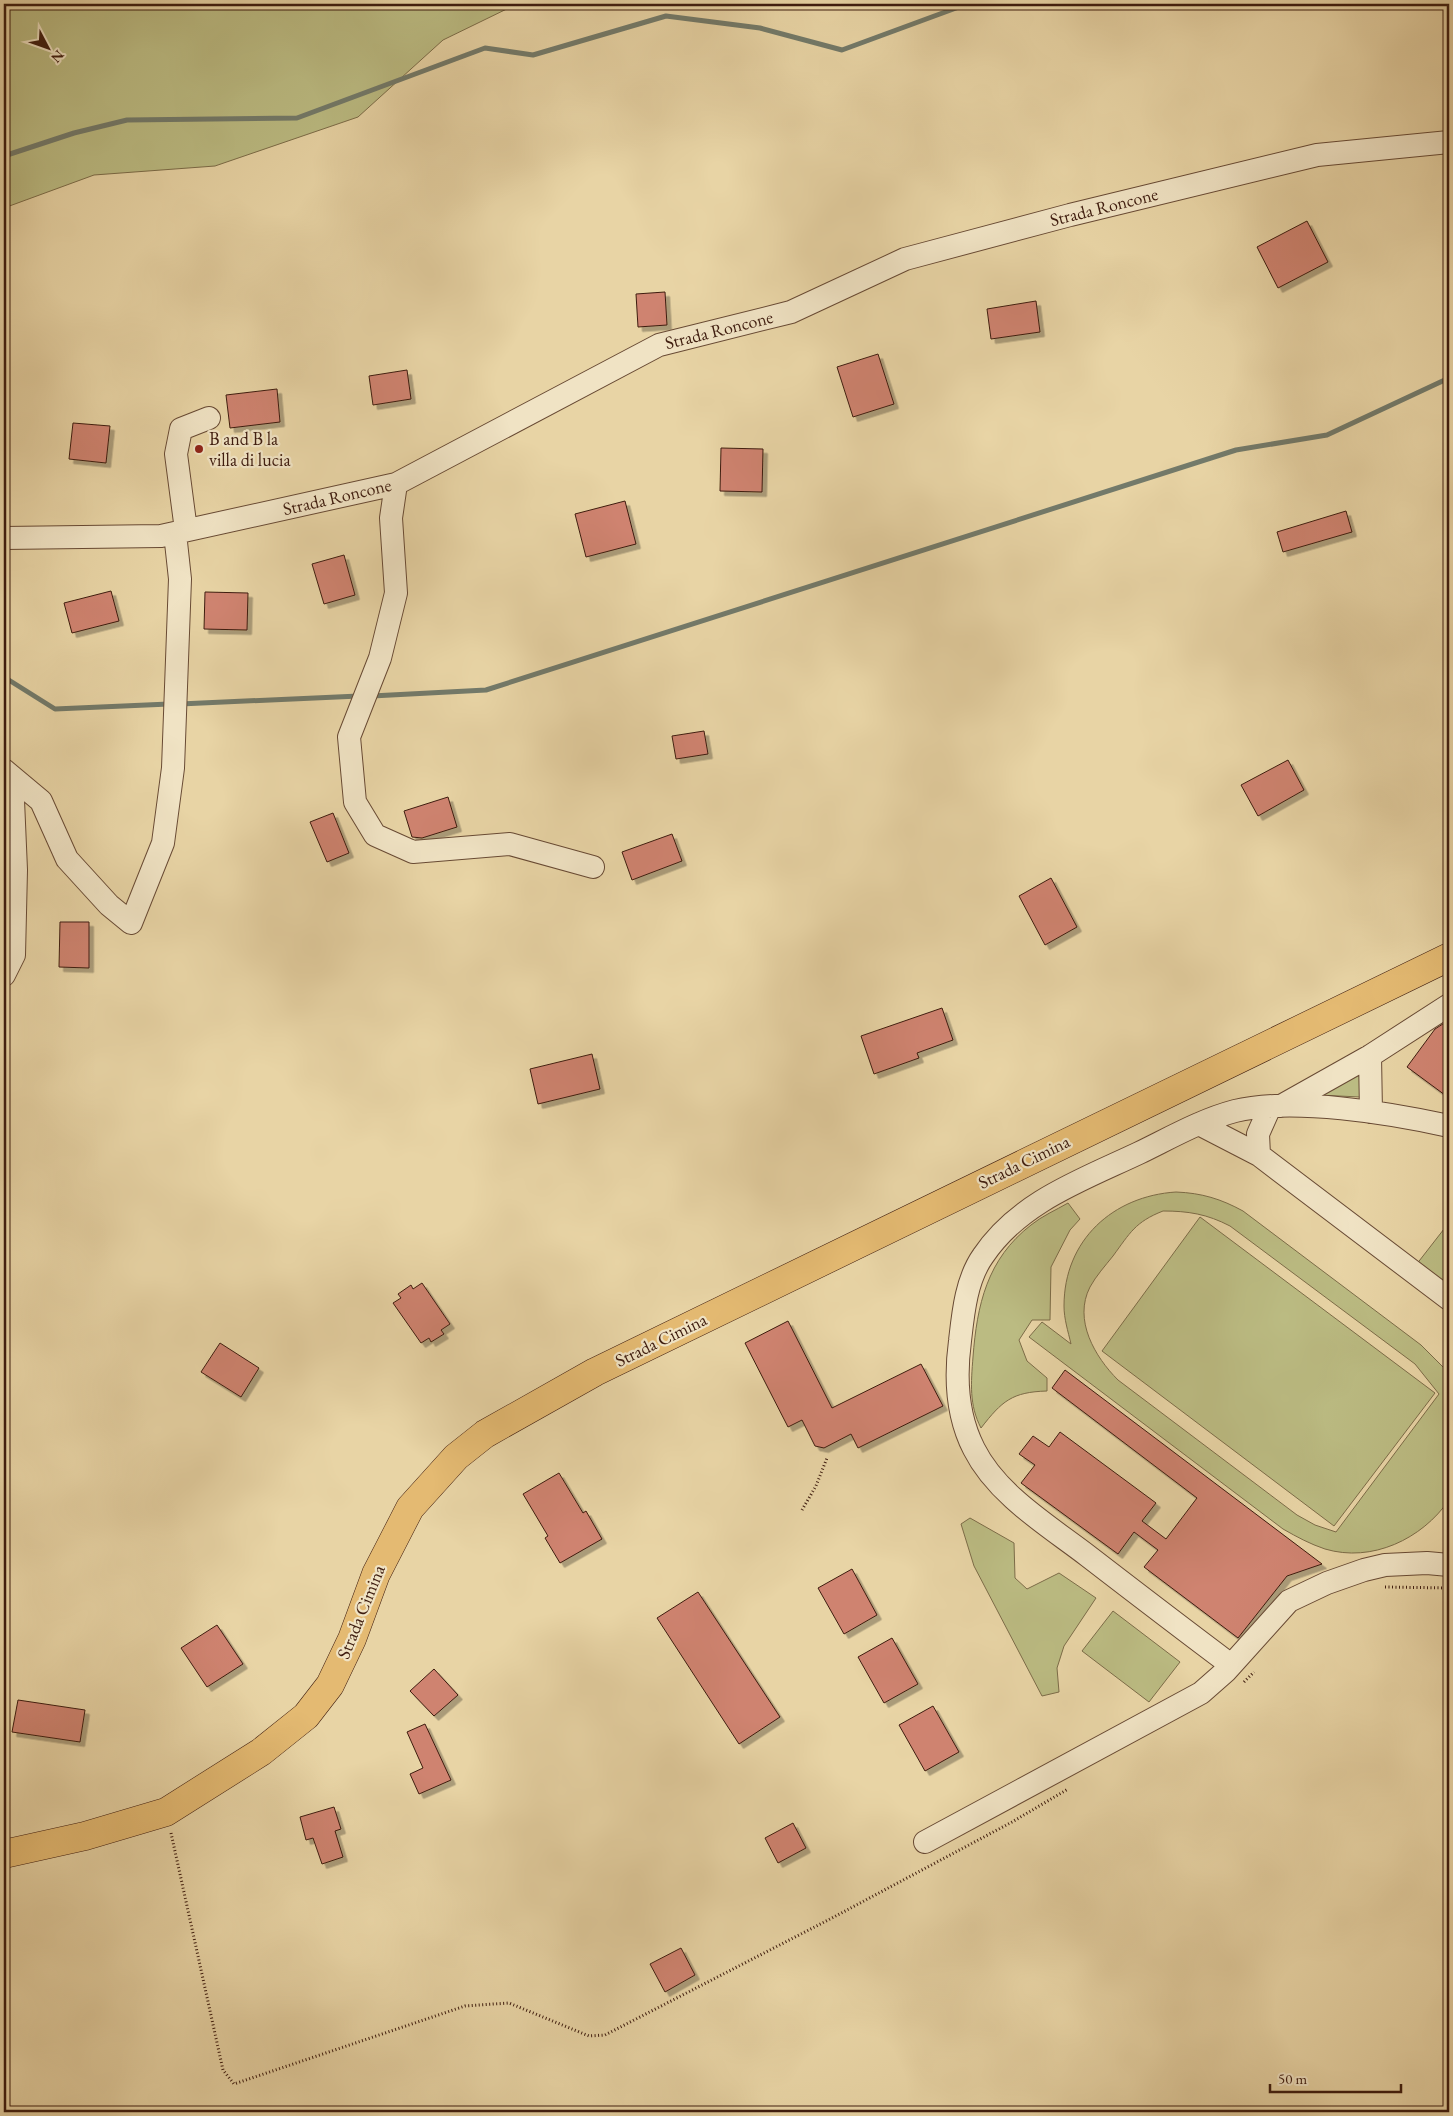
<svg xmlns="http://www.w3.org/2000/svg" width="1453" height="2116" font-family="'EB Garamond',serif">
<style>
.green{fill:#bbbb82;stroke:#7c6c48;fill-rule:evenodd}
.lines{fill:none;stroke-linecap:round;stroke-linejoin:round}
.stream{stroke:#737a6a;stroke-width:5}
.building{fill:#cf8370;stroke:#3e1c0f;filter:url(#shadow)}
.minor-casing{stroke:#684a34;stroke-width:24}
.major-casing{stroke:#3e1c0f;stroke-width:29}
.path{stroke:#3e1c0f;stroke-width:3;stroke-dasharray:1 2.5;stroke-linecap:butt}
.minor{stroke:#f0e3c4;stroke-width:22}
.major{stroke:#e4ba72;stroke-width:28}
.poi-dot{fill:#8f2418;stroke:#f0e3c4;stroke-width:2}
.labels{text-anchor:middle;stroke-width:4.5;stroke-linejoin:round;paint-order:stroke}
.street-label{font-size:18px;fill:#3e1c0f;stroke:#f0e3c4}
.poi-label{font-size:18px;fill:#3e1c0f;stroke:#f0e3c4;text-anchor:start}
</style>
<defs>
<filter id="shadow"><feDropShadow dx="4.5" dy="4.5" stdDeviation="0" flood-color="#0004"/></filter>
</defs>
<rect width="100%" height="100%" fill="#e8d4a5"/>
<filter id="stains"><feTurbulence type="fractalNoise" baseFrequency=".004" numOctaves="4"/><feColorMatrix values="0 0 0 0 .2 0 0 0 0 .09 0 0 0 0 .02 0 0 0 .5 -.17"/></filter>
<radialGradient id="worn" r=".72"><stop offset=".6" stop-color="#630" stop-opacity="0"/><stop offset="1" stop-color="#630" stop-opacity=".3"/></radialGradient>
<!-- green -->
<path class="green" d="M4 4H517L443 40 358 117 215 166 94 175 4 208Z
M1361 1072 1360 1097 1318 1095Z
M1176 1192C1202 1193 1221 1199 1243 1211L1421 1345 1446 1370 1449 1375V1500C1422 1539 1372 1563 1325 1549 1310 1544 1297 1537 1283 1529L1029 1337 1042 1322 1071 1344C1068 1331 1064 1319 1064 1306 1064 1240 1113 1196 1176 1192ZM1163 1211C1188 1211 1207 1214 1230 1226L1415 1364 1439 1394 1336 1532 1315 1525 1297 1515 1118 1380C1095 1357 1073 1320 1090 1287 1096 1276 1105 1266 1113 1256 1130 1233 1135 1222 1163 1211Z
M1068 1203 1080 1219 1070 1230 1051 1267 1050 1320H1032L1019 1340 1027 1361 1047 1378V1391C1012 1392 1002 1401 981 1428 969 1405 971 1383 973 1357 977 1305 987 1259 1031 1225 1042 1216 1056 1210 1068 1203Z
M1200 1217 1435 1393 1334 1526 1102 1351Z
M1444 1229 1449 1233V1290L1416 1265Z
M970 1518 1014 1543 1015 1578 1027 1589 1059 1573 1096 1598 1064 1646 1057 1668 1059 1692 1042 1696 974 1566 961 1524Z
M1113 1611 1180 1662 1149 1702 1082 1651Z"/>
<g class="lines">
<!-- stream -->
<path class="stream" d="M4 156 74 133 127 120 297 118 485 48 533 55 666 16 760 28 842 50 967 4
M4 677 55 709 169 704
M372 696 486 690 1236 450 1327 435 1449 378
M180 704 359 696"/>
</g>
<!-- building -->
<path class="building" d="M1307 221 1328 262 1278 288 1257 247Z
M665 292 667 325 638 327 636 294Z
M1036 301 1040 332 991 339 987 309Z
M878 354 894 404 853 417 837 367Z
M407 370 411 399 373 405 369 376Z
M277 389 280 422 230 428 226 395Z
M73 423 110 426 106 463 69 459Z
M721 448 763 449 762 492 720 491Z
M625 501 636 544 586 557 575 514Z
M1346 511 1352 532 1283 552 1277 532Z
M344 555 355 595 324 604 312 564Z
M111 591 119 621 72 633 64 603Z
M205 592 248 593 247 630 204 629Z
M704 731 708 754 676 759 672 736Z
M1288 760 1304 790 1258 816 1241 785Z
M448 797 457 827 422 838 412 837 404 811Z
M333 813 349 853 327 862 310 822Z
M672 834 682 861 632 880 622 852Z
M1051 878 1077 927 1045 945 1019 896Z
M60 922H89V968L59 967Z
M942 1008 953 1040 917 1053 919 1058 874 1074 861 1036Z
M1449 1020V1098L1407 1067 1435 1029Z
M592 1054 600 1089 538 1104 530 1069Z
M422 1283 450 1324 441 1330 444 1334 431 1342 429 1338 421 1343 393 1303 401 1298 398 1294 411 1285 413 1289Z
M788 1321 832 1408 921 1364 943 1406 858 1448 851 1434 824 1448 815 1446 802 1420 788 1427 745 1343Z
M220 1343 259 1368 241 1397 201 1372Z
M1065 1370 1322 1564 1287 1576 1238 1638 1144 1567 1158 1550 1134 1532 1118 1554 1021 1483 1035 1465 1019 1454 1033 1436 1049 1447 1060 1432 1156 1503 1142 1521 1166 1539 1197 1498 1052 1388Z
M559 1473 583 1513 586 1511 602 1539 560 1563 545 1538 548 1536 523 1494Z
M852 1569 877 1615 844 1634 818 1588Z
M698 1592 780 1717 739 1744 657 1618Z
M217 1625 243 1664 207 1687 181 1648Z
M892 1638 918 1684 884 1703 858 1657Z
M434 1669 458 1695 434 1716 410 1691Z
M18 1700 85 1710 80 1742 12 1732Z
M933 1706 959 1752 925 1771 899 1725Z
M425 1724 451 1780 419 1794 410 1774 423 1768 407 1732Z
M334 1807 341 1829 335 1831 343 1857 322 1864 313 1838 306 1840 300 1817Z
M793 1823 806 1848 778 1863 765 1838Z
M681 1948 695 1975 665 1992 650 1964Z"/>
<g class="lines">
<!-- minor casing -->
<g class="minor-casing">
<path id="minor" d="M396 484 391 518 396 593 380 658 349 737 355 802 375 835 413 852 510 844 593 867
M186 530 176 454 181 429 209 418
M4 538 161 536 396 484 659 345 791 312 905 259 1070 215 1317 155 1449 142
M4 770 41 801 67 859 109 905 131 923 163 843 173 768 180 579 175 533
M4 781 13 800 16 870 14 955 4 975
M1370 1056 1371 1112
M1281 1106 1370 1056 1449 1005
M1199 1124 1259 1155 1449 1299
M1259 1155 1258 1134 1270 1107
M1231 1665C1183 1629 1136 1593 1088 1556 1049 1526 997 1495 974 1449 957 1416 955 1378 960 1341 963 1314 966 1280 983 1256 1019 1202 1082 1180 1139 1153 1170 1138 1201 1120 1235 1111 1293 1097 1390 1113 1449 1126
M925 1842 1201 1693 1226 1671 1289 1601 1327 1583 1364 1570 1385 1565 1427 1563 1449 1565"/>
</g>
<!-- major casing -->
<g class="major-casing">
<path id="major" d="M4 1854 85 1836 166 1812 261 1752 306 1716 330 1685 352 1639 376 1574 410 1508 456 1457 485 1434 595 1372 1449 957"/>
</g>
<!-- path -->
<path class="path" d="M802 1510 816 1486 827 1458
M1385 1587 1449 1588
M1244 1682 1254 1672
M171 1833 223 2070 234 2084 465 2006 509 2003 589 2036 605 2035 832 1918 1012 1822 1068 1789"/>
<!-- minor -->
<use href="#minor" class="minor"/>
<!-- major -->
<use href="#major" class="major"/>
</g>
<!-- markers -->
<circle class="poi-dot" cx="199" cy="449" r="5"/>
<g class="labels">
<!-- street labels -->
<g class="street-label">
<text transform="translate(1104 207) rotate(-14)" y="6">Strada Roncone</text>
<text transform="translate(719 330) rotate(-14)" y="6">Strada Roncone</text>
<text transform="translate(337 497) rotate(-13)" y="6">Strada Roncone</text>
<text transform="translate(1024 1162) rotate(-26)" y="6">Strada Cimina</text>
<text transform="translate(661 1340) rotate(-26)" y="6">Strada Cimina</text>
<text transform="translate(361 1612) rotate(-68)" y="6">Strada Cimina</text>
</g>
<!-- poi labels -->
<g class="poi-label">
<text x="209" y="445">B and B la<tspan x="209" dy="21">villa di lucia</tspan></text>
</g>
</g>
<!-- margin -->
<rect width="1453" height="2116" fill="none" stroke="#e8d4a5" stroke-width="20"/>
<rect x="5" y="5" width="1443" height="2106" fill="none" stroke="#3e1c0f" stroke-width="2.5"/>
<rect x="10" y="10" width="1433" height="2096" fill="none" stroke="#3e1c0f"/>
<!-- north arrow -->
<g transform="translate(48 48) rotate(131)" stroke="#f0e3c4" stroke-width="4" paint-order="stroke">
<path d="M0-4L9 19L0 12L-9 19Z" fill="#3e1c0f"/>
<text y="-8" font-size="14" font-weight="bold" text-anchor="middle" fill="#3e1c0f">N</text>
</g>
<!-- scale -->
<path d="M1270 2084v8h131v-8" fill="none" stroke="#3e1c0f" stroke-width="2.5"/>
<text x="1278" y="2084" font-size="15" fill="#3e1c0f" stroke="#f0e3c4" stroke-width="4" paint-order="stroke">50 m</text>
<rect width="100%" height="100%" filter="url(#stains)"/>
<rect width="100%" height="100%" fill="url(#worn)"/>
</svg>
